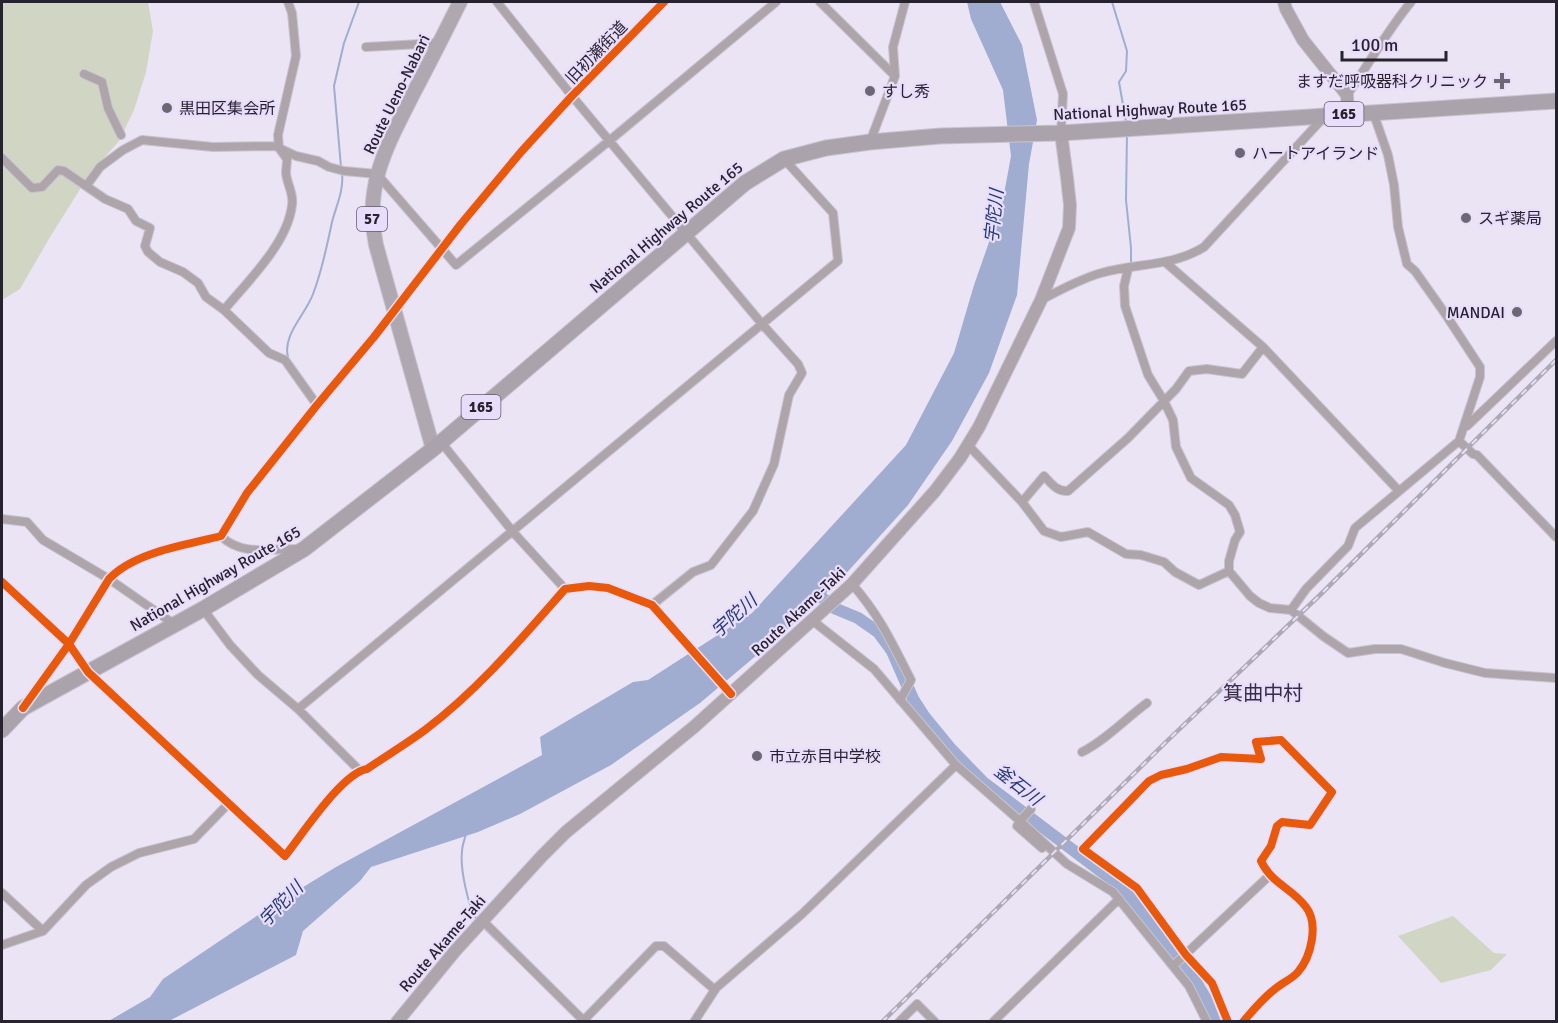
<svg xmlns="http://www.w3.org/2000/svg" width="1558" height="1023" font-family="Signika,'Noto Sans JP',sans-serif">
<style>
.green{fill:#d1d6c4}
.water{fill:#a0add1}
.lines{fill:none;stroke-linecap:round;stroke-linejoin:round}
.stream{stroke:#a0add1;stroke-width:2}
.river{stroke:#a0add1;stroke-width:12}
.street-casing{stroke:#c8c3d0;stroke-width:10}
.secondary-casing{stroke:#c8c3d0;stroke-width:14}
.primary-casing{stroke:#c8c3d0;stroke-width:16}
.highway-casing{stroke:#c8c3d0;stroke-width:17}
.street{stroke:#aea5aa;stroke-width:8}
.secondary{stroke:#aea4ab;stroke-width:12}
.primary{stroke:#b0a8b1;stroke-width:14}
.highway{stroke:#aba3ab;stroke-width:15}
.rail-casing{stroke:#aea9b3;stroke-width:4.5}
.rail{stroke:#e9ddfc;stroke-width:2;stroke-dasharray:7;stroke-linecap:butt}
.cycleway-casing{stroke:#e9ddfc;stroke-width:11}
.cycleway{stroke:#e8590c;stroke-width:8}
.poi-dot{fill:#6b6774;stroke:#e9ddfc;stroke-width:2}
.labels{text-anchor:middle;stroke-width:4.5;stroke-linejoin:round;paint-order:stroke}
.shield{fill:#e9ddfc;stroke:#615b6c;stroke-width:1.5}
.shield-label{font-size:15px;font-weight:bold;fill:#27232e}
.street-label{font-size:16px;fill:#27232e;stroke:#e9ddfc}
.poi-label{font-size:16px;fill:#27232e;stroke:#e9ddfc;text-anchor:start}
.water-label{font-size:18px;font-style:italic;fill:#233b71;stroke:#e9ddfc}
.quarter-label{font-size:20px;fill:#362d44;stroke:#e9ddfc}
</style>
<rect width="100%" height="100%" fill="#eae4f5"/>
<!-- green -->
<path class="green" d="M2 2H148L153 31 146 72 134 110 119 141 89 175 50 237 20 289 2 300Z
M1453 916 1494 953 1507 954 1491 970 1441 983 1398 936Z"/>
<!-- water -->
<path class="water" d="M967 2H1000L1022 45 1037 120 1029 164 1017 295 989 373 952 441 908 505 842 578 789 628 700 703 611 765 520 814 478 832 371 867 360 881 303 931 296 955 169 1021 107 1022 150 997 163 979 264 911 336 867 542 755 540 737 633 682 648 680 752 613 906 445 954 353 974 285 1002 205 1011 156 1003 90 971 19Z"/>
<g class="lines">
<!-- stream -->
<path class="stream" d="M1112 2 1127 51 1126 71 1119 82 1126 122
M1127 134 1126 200 1131 248V265
M341 167 334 86 344 43 359 2
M288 357C282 335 306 314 313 294 322 271 327 246 332 222 336 206 344 191 342 173
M466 833C465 839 462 845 462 852 460 868 468 907 477 920
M483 927 511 954"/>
<!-- river -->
<path class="river" d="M810 587 834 608 858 618 878 632 892 651 913 699 924 716 951 749 983 782 1123 888 1188 969 1205 997 1215 1022"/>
<!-- street casing -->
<g class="street-casing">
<path id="street" d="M497 2 572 96 762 324 798 364 802 373 789 395 774 464 753 511 711 565 693 572 652 605
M820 2 895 76
M1034 2 1063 94 1061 133
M366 47 439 43
M84 74 102 82 108 108 121 135
M1347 95C1369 64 1387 31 1411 2
M870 142 895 76 893 47 905 2
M2 158 32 188 42 187 58 170 64 171 105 199 128 209 136 221 150 228 145 246 148 252 160 262 183 272 198 283 206 297 224 310 269 353 285 360 317 405
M87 185 100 167 123 150 142 140 213 147 275 146 296 156 318 161 329 167 344 171 377 174 456 265 609 141 776 2
M1165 262 1263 347 1399 491
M1128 269 1124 286 1125 306 1148 375 1164 401 1173 420 1176 447 1191 478 1229 505 1235 515 1240 532 1235 540 1229 561V571L1250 596 1259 603 1270 608 1291 610 1323 636 1348 653 1375 649H1401L1445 663 1485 673 1556 678
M1041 300C1060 290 1080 279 1101 273 1136 263 1172 267 1204 247L1324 117
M224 310C247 282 288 243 292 205 294 193 287 185 286 173 286 169 287 163 287 159L279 148 278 135 296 56 292 13 288 2
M1467 426 1556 341
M1459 441 1473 454 1477 455 1556 537
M441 442 513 532 565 589
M968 445 1022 502 1044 531 1061 537 1088 532 1126 554 1141 555 1164 562 1175 572 1199 585 1229 571
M1022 502 1044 476C1051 483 1057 492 1068 491L1128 438 1176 389 1189 371 1207 369 1242 374 1263 347
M2 519 27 522 43 540 109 579 174 624
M221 536C242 557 272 548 300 549
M2 582 69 644 88 672 285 856C302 835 342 773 367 769 386 756 406 744 425 730 478 690 521 639 565 589L589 586 608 588 652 605 731 694
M852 584C880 616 892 643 911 680L900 700
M203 609 230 645 258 675 298 709 359 770
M1291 610 1306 589 1348 546 1355 528 1459 441 1480 377V367L1444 312 1415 271 1407 264 1398 227 1394 185 1388 155 1373 112
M813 621 874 669 956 765 1020 821 1017 826 1042 848
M28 701 69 644 109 579C134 552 186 545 221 536L247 493 317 405 374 337 461 224 521 152 572 96 664 2
M298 709 838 261 833 213 784 159
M1082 752C1106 740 1125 719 1147 703
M1031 809 1020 821 1067 864 1113 892 1189 986 1207 1022
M2 893 43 931
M483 921 585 1022
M2 945 43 931 86 885 111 867 139 853 194 839 228 804
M1173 966 1269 876
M584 1020 656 946H664L715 990
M694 1022 716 988 802 914 956 765
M899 1022 917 1004 935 1022
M993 1022 1119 899
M1228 1022 1212 983 1186 955 1137 888 1083 849 1149 781 1161 775 1187 769 1221 757 1261 759 1256 742 1281 740 1332 792 1310 825 1282 822 1277 826 1271 846 1261 861C1272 884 1292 888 1306 907 1319 924 1311 957 1298 972 1292 979 1282 983 1275 989 1263 998 1253 1010 1243 1022"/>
</g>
<!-- secondary casing -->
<g class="secondary-casing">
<path id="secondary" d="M1284 2 1286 9 1303 40 1347 95 1348 114
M397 1022 455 951 542 856 566 832 695 726 852 584 935 491 960 458 979 427 1041 300 1069 228 1070 205 1067 178 1061 133"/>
</g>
<!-- primary casing -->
<g class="primary-casing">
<path id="primary" d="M433 449 376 245C363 185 388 144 414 92 430 62 445 32 460 2"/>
</g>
<!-- highway casing -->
<g class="highway-casing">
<path id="highway" d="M2 730 23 708 203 609 304 549 433 449 745 183 784 159 826 148 870 142 940 136 1061 133 1556 101"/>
</g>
<!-- street -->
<use href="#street" class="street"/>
<!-- secondary -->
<use href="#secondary" class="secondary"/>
<!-- primary -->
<use href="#primary" class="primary"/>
<!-- highway -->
<use href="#highway" class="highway"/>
<!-- rail casing -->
<g class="rail-casing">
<path id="rail" d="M882 1022 1167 741 1321 594 1556 360"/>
</g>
<!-- rail -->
<use href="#rail" class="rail"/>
<!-- cycleway casing -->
<g class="cycleway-casing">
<path id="cycleway" d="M2 582 69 644 88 672 285 856C302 835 342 773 367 769 386 756 406 744 425 730 478 690 521 639 565 589L589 586 608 588 652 605 731 694
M23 708 69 644 109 579C134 552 186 545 221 536L247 493 317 405 374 337 461 224 521 152 572 96 664 2
M1228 1022 1212 983 1186 955 1137 888 1083 849 1149 781 1161 775 1187 769 1221 757 1261 759 1256 742 1281 740 1332 792 1310 825 1282 822 1277 826 1271 846 1261 861C1272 884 1292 888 1306 907 1319 924 1311 957 1298 972 1292 979 1282 983 1275 989 1263 998 1253 1010 1243 1022"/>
</g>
<!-- cycleway -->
<use href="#cycleway" class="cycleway"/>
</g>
<!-- markers -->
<g class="poi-dot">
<path d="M1499 72h6v6h6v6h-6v6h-6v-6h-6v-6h6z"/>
<circle cx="870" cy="91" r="6"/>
<circle cx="167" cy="108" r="6"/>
<circle cx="1240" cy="153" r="6"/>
<circle cx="1466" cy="218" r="6"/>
<circle cx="1517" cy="312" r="6"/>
<circle cx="757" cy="756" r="6"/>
</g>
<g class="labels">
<!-- shield labels -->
<g class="shield">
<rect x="1324.5" y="102" width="39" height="24" rx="4.5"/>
<rect x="357" y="207" width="30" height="24" rx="4.5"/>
<rect x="461.5" y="395" width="39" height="24" rx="4.5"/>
</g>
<g class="shield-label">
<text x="1344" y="119">165</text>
<text x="372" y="224">57</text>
<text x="481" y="412">165</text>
</g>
<!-- street labels -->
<g class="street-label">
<text transform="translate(596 52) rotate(-46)" y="6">旧初瀬街道</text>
<text transform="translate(396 94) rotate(-64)" y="6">Route Ueno-Nabari</text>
<text transform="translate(1150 109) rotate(-3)" y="6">National Highway Route 165</text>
<text transform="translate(666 227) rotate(-40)" y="6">National Highway Route 165</text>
<text transform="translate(215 578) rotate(-30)" y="6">National Highway Route 165</text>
<text transform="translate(798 611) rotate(-43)" y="6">Route Akame-Taki</text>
<text transform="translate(442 943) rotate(-49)" y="6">Route Akame-Taki</text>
</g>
<!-- poi labels -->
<g class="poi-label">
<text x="1488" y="87" text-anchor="end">ますだ呼吸器科クリニック</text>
<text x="882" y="97">すし秀</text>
<text x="179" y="114">黒田区集会所</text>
<text x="1252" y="159">ハートアイランド</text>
<text x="1478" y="224">スギ薬局</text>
<text x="1505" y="318" text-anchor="end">MANDAI</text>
<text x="769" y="762">市立赤目中学校</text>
</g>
<!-- water labels -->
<g class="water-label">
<text transform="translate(994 216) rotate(-84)" y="6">宇陀川</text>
<text transform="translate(734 616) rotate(-42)" y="6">宇陀川</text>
<text transform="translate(1018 785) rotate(38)" y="6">釜石川</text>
<text transform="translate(281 904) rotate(-46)" y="6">宇陀川</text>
</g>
<!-- quarter labels -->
<g class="quarter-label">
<text x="1263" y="700">箕曲中村</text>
</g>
</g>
<!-- border -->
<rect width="1558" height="1023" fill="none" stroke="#27232e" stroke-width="6"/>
<!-- scale -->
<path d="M1342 51v9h104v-9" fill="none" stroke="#27232e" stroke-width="3"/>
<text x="1351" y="51" font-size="18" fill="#27232e" stroke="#e9ddfc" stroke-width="4.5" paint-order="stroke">100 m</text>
</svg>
